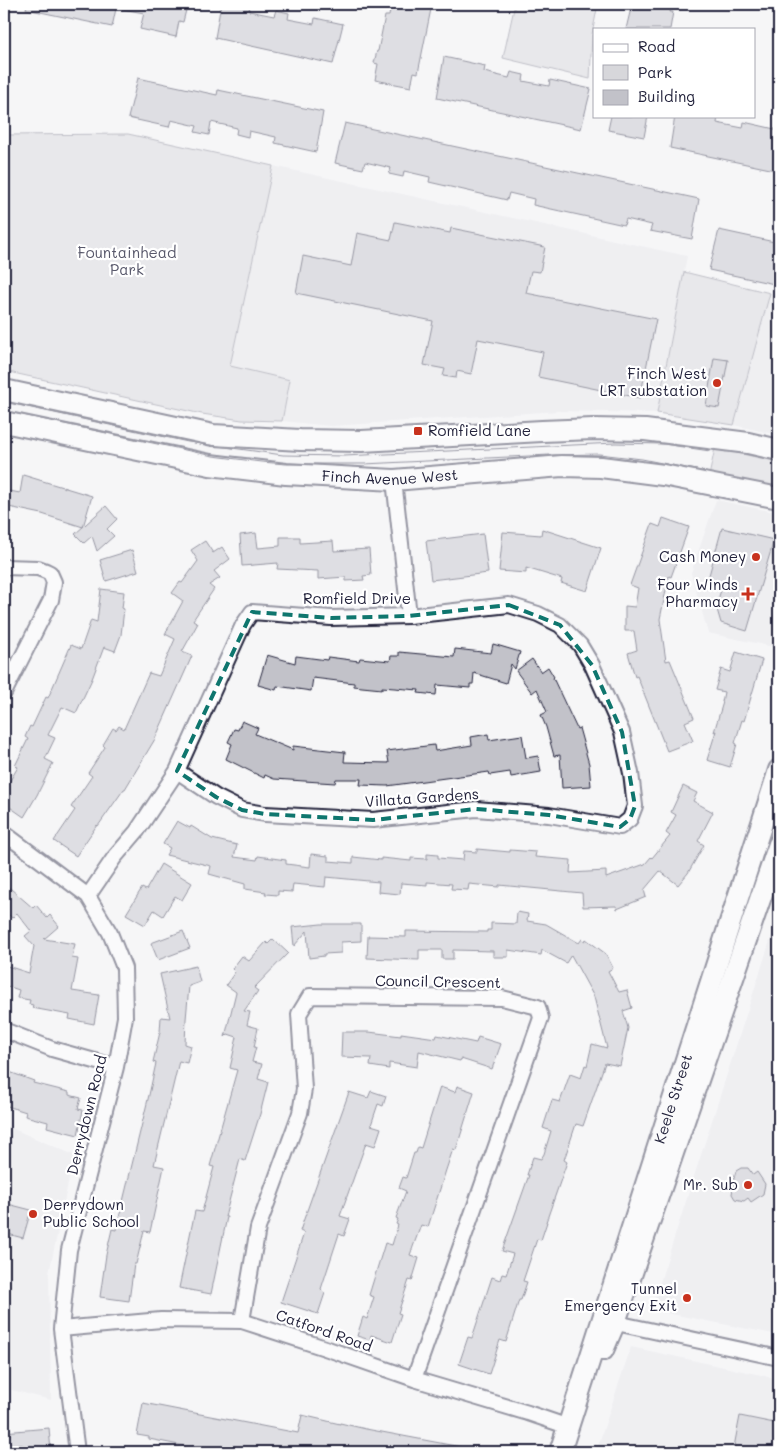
<svg xmlns="http://www.w3.org/2000/svg" width="783" height="1456" font-family="Mali,sans-serif">
<style>
.built{fill:#e6e6e9}
.green{fill:#d7d7db;stroke:#7c7c8b}
.building{fill:#c2c2c9;stroke:#22223b}
.lines{fill:none;stroke-linecap:round;stroke-linejoin:round}
.street-casing{stroke:#22223b;stroke-width:18}
.secondary-casing{stroke:#22223b;stroke-width:24}
.street{stroke:#fff;stroke-width:14}
.secondary{stroke:#fff;stroke-width:20}
.tram{stroke:#22223b;stroke-width:1}
.marked{fill:none;stroke:#0f766e;stroke-width:4;stroke-dasharray:10 6;stroke-linejoin:round}
.poi-dot{fill:#c8321e;stroke:#fff;stroke-width:2}
.labels{text-anchor:middle;stroke-width:4.5;stroke-linejoin:round;paint-order:stroke}
.park-label{font-size:15px;fill:#58586b;stroke:#fff}
.poi-label{font-size:15px;fill:#22223b;stroke:#fff;text-anchor:end}
.street-label{font-size:15px;fill:#22223b;stroke:#fff}
</style>
<rect width="100%" height="100%" fill="#f6f6f7"/>
<filter id="ink" filterUnits="userSpaceOnUse"><feTurbulence type="fractalNoise" baseFrequency=".02" numOctaves="2"/><feDisplacementMap in="SourceGraphic" scale="10" xChannelSelector="R" yChannelSelector="G"/><feConvolveMatrix kernelMatrix="1 2 1 2 8 2 1 2 1" color-interpolation-filters="sRGB"/></filter>
<g filter="url(#ink)">
<!-- built -->
<path class="built" d="M273 166 687 256 657 413 558 411 331 426 282 421 290 380 230 367Z
M770 293 779 295V435L734 425Z
M716 500 779 513V648L708 633 691 573Z
M779 913V1335L651 1310Z
M4 1125 74 1155 49 1273 51 1400 4 1388Z
M631 1347 779 1379V1452H596Z"/>
<!-- green -->
<path class="green" d="M515 4H598L592 34 590 79 503 58Z
M128 134 273 166 230 366 290 380 282 421 242 420 202 414 4 371V135Z
M684 272 770 293 734 425 657 413Z
M715 448 726 452 728 451 779 462V491L709 476Z"/>
<!-- building -->
<path class="building" d="M27 4H117L112 27 26 9Z
M123 4H183L182 9 186 10 183 22 179 21 176 37 140 29 144 13 122 9Z
M221 4H250L249 11 274 16 276 10 289 13 288 19 314 24 315 18 343 24 333 64 215 38Z
M391 4H432L418 73 414 72 411 87 375 80 378 64 374 63 377 51H378L385 16H389Z
M632 4H672L670 12H673L670 29H626Z
M444 57 485 66 484 72 509 78 511 72 524 75 523 81 549 86 550 80 591 89 581 129 437 98Z
M138 78 217 95 218 90 323 112 316 152 275 143 276 137 249 131 248 137 236 134 237 128 211 122 209 135 195 132 197 126 171 120 169 127 128 118Z
M611 116H648L644 137 608 130Z
M675 116H718L717 123 743 128 744 122 779 130V149L775 170 670 148Z
M345 123 699 199 692 239 650 231 652 225 626 219 624 225 533 205 534 199 509 193 507 200 429 182 430 177 404 171 403 177 389 174 391 168 365 162 363 169 335 163Z
M395 222 450 233 451 228 545 247 540 272 531 271 526 293 656 319 640 398 538 377 543 352 478 339 471 374 457 371 456 378 443 376 445 369 424 365 433 321 296 293 303 256 351 266 357 233 391 240Z
M719 230 779 243V285L709 270Z
M714 358 728 360 719 408 706 406Z
M23 475 92 496 83 527 42 514 4 506V490L20 493Z
M106 506 117 519 107 529 114 536 97 551 92 536 84 543 75 534Z
M663 518 689 527 671 577 669 576 660 619 666 661 670 660 694 718 685 722 693 741 667 751 637 676 635 677 628 653 637 650 634 631H625V606L635 607 638 588 630 585 652 524 660 527Z
M722 528 774 540 747 631 721 623 716 606 721 590 708 586V579Z
M542 529 601 548 587 591 561 583 562 579 526 568V573L499 571 503 532 541 535Z
M256 533 258 548 280 546V537H300V543L333 541 334 551 369 549 371 575 363 576 364 580 346 581V577L318 579V571L277 569 278 563 242 566 240 535Z
M483 534 488 573 431 580 426 541Z
M205 541 213 553 222 547 230 559 214 571 220 578 209 585 214 589 193 620 198 623 182 652 192 656 155 739 125 789H124L98 826 97 825 76 856 54 841 75 810 71 807 92 776 88 773 105 747 103 745 113 728 116 730 119 726 124 729 149 673 159 676 175 639 165 634 183 601 172 593 180 582 182 583 198 561 191 550Z
M132 550 138 571 106 581 100 560Z
M101 589 124 592 122 608 124 609 121 635 115 651 104 647 92 679 76 713 62 707 48 735 55 738 45 759 53 763 37 795 24 817 4 803V791L18 767 15 766 28 739 25 737 30 726 32 727 46 697 48 698 71 645 81 649 91 620 97 622Z
M493 644 520 652 515 669 511 664 506 683 474 673 473 684H470V688L437 685 436 695 418 693 419 690 382 687V689L362 687 354 686V683L313 678 311 691 277 686 276 690 258 685 267 655 295 663 296 656 327 660 328 657 359 661 360 658 390 661 391 656H399V652L454 657 455 649 491 653Z
M736 652 762 660 744 721 742 720 735 743 737 744 730 767 707 760 716 731 714 732 723 702H722L724 692 715 690 721 669 730 672Z
M532 659 541 672 548 667 554 677 553 678 577 729 579 728 589 764 591 786 562 788 560 755 554 756 546 727 541 715 547 712 537 689 532 693 516 671Z
M242 721 258 728 255 734 293 750V746L345 752 344 762 389 763 387 751 434 745 435 751 472 745 471 737 488 734 489 740 522 735 526 758 538 756 541 772 511 777 510 772 490 775 489 772 387 786 360 785 361 779H336L335 783 274 779 265 775 264 778 226 759 232 744 228 742 234 729 238 730Z
M683 786 697 793 693 801 713 812 698 841 704 845 688 873 678 885 660 871 644 890 646 897 617 909 616 906 583 907 582 893 499 885V887L469 884 468 890 451 889 452 884 427 882V885L401 883 400 894 378 892 379 882 326 877 325 887 293 884 292 892 278 891V895L265 894 266 892 245 889V884L209 874 211 866 166 855 170 848 163 844 177 821 190 828 191 826 212 839 237 845 234 857 257 860 258 856 286 860V864L310 867 311 854 328 856V861L353 863V857L381 860V858L411 861V858L427 859V854L438 855V858L463 860 464 851 477 852V849L510 852V850L536 852 535 857 571 860 570 873 606 871V878L645 864 651 857 652 858 670 836 666 833 676 815 671 812Z
M161 864 192 883 182 900 175 896 163 916 154 910 145 925 126 914 142 888 146 890Z
M4 883 33 908 36 905 47 918 50 915 59 926 44 939 75 944 72 958 78 959 72 991 99 995 94 1024 69 1019 70 1015 32 1008 33 1005 29 1004 30 1000 17 998 19 990 4 985V965L29 973 34 946 25 936 31 931 17 913 12 918 4 910Z
M517 912 528 914 527 921 546 924 579 943 582 939 585 941 586 939 606 954 613 968 608 971 619 992 627 990 632 1008 623 1011 628 1028 620 1066 605 1063 583 1126 576 1124 564 1160 567 1162 546 1222H547L541 1240 537 1239 523 1281 527 1282 521 1300H519L506 1342 500 1340 489 1374 459 1364 468 1337 472 1338 492 1277 500 1280 502 1274 506 1275 513 1254 502 1251 529 1175H527L533 1157 541 1159 544 1154 551 1131 543 1128 552 1100 560 1102 570 1074 581 1078 585 1065 587 1066 592 1044 607 1048 594 997 571 955 566 963 542 950 541 955 508 950V957H493V951L453 950V959H442V950H419V960L367 958 368 936 406 937V931L487 932V930H491V923L516 924Z
M321 924H361V941L341 942V953L324 954V956L309 958 307 931 294 946 292 927Z
M183 931 190 948 158 960 151 943Z
M273 939 288 953 254 988 258 991 244 1011 250 1012 247 1025 258 1028 254 1047H256L252 1062 262 1064 258 1079 268 1082 260 1114 245 1161 240 1159 225 1217H227L211 1294 179 1288 195 1211 202 1212 214 1167 210 1166 237 1070 230 1068 237 1037 228 1034 225 1037 236 992 226 985 235 972 232 969 242 956 249 961 266 942 268 944Z
M196 966 200 982 189 986 186 1019 185 1044 191 1046 187 1063 179 1061 154 1165 164 1167 150 1232 144 1231 136 1264H134L129 1301 100 1297 106 1255 112 1229 116 1230 149 1095 156 1063 153 1062 160 1032 161 1017 170 1018 160 974Z
M342 1032H369L401 1036V1033L436 1038 437 1035 476 1043 478 1037 501 1044 492 1069 461 1059 460 1061 419 1051 417 1067 389 1063V1069L370 1066 371 1058 341 1057Z
M4 1070 34 1081 33 1083 69 1092V1095L81 1098 78 1109 83 1110 78 1135 47 1127 48 1122 25 1116 26 1112 4 1105Z
M457 1086 474 1092 456 1150 453 1149 446 1170 428 1227 421 1225 410 1255 419 1258 412 1281 409 1280 398 1313 401 1314 392 1342 371 1335 370 1340 357 1336 363 1317 367 1319 374 1297 369 1295 385 1243 392 1245 398 1225 396 1224 398 1219 396 1218 406 1191 399 1188 403 1177 406 1178 414 1153H416L418 1147 421 1148 440 1087 455 1092Z
M371 1091 386 1096 383 1106 378 1104 371 1125 381 1128 375 1146 366 1143 340 1216 350 1219 344 1236 339 1234 321 1289 325 1293 318 1314 281 1302 304 1233 300 1231 304 1219 349 1092 368 1098Z
M741 1168H748L753 1175 757 1172 765 1184 763 1194 751 1202 748 1198 744 1201 735 1199 732 1194 734 1183 733 1182 736 1171Z
M4 1203 31 1210 23 1238 4 1233Z
M143 1403 298 1433 302 1415 340 1424V1423L366 1429 461 1447 460 1452H215L149 1439V1437L137 1435Z
M740 1416 779 1424V1452H733Z
M49 1428 51 1452H24L23 1445 4 1444V1432Z"/>
<g class="lines">
<!-- street casing -->
<g class="street-casing">
<path id="street" d="M394 480 409 616
M4 567 38 568 46 571 50 573 54 582 51 600 4 693
M4 833 88 896 110 933 124 968 125 1017 116 1067 69 1250 61 1329 77 1452
M88 896 114 858 137 831 177 771 243 625 252 612 331 618 409 616 509 605 538 614 560 625 580 645 592 665 622 732 631 773 635 806 630 819 620 827 549 815 476 809 373 820 265 814 242 810 216 797 177 771
M4 1030 52 1049 116 1067
M242 1321 258 1228 300 1113 304 1089 299 1014 310 996 502 998 538 1007 541 1018 414 1379
M607 1321 779 1358
M61 1329 161 1320 242 1321 325 1348 414 1379 528 1413 569 1427"/>
</g>
<!-- secondary casing -->
<g class="secondary-casing">
<g id="secondary">
<path d="M4 390 213 435 300 440 362 441 542 431 593 429 645 430 748 443 779 450"/>
<path id="s1" d="M4 422 210 465 286 474 394 480 562 466 601 467 663 475 779 498"/>
<path d="M603 1350 615 1322 779 844"/>
<path id="s2" d="M560 1452 779 770"/>
</g>
</g>
<!-- street -->
<use href="#street" class="street"/>
<!-- secondary -->
<use href="#secondary" class="secondary"/>
<!-- tram -->
<path class="tram" d="M4 402 188 442 283 455 344 456 615 443 663 444 710 451
M4 411 213 456 261 462 286 464H364L550 455 599 454 642 459 706 472"/>
</g>
</g>
<!-- marked area -->
<path d="M0 0H783V1456H0ZM509 605 560 625 592 665 622 732 635 806 630 819 620 827 549 815 476 809 373 820 265 814 242 810 216 797 177 771 252 612 331 618 409 616Z" fill="#f6f6f7" fill-opacity=".55" fill-rule="evenodd"/>
<path class="marked" d="M509 605 560 625 592 665 622 732 635 806 630 819 620 827 549 815 476 809 373 820 265 814 242 810 216 797 177 771 252 612 331 618 409 616Z"/>
<!-- markers -->
<g class="poi-dot">
<circle cx="717" cy="383" r="5"/>
<rect x="413" y="426" width="10" height="10" rx="2.5"/>
<circle cx="756" cy="557" r="5"/>
<path d="M745.5 586.5h5v5h5v5h-5v5h-5v-5h-5v-5h5z"/>
<circle cx="748" cy="1185" r="5"/>
<circle cx="33" cy="1214" r="5"/>
<circle cx="687" cy="1298" r="5"/>
</g>
<g class="labels">
<!-- park labels -->
<g class="park-label">
<text x="127" y="258">Fountainhead<tspan x="127" dy="17">Park</tspan></text>
</g>
<!-- poi labels -->
<g class="poi-label">
<text x="707" y="379">Finch West<tspan x="707" dy="17">LRT substation</tspan></text>
<text x="428" y="436" text-anchor="start">Romfield Lane</text>
<text x="746" y="562">Cash Money</text>
<text x="738" y="590">Four Winds<tspan x="738" dy="17">Pharmacy</tspan></text>
<text x="738" y="1190">Mr. Sub</text>
<text x="43" y="1210" text-anchor="start">Derrydown<tspan x="43" dy="17">Public School</tspan></text>
<text x="677" y="1294">Tunnel<tspan x="677" dy="17">Emergency Exit</tspan></text>
</g>
<!-- street labels -->
<g class="street-label">
<text dy="5" stroke="none"><textPath href="#s1" startOffset="391">Finch Avenue West</textPath></text>
<text x="357" y="604">Romfield Drive</text>
<text transform="translate(422 798) rotate(-4)" y="5">Villata Gardens</text>
<text transform="translate(438 982) rotate(1)" y="5">Council Crescent</text>
<text dy="5" stroke="none"><textPath href="#s2" startOffset="371">Keele Street</textPath></text>
<text transform="translate(87 1115) rotate(-76)" y="5">Derrydown Road</text>
<text transform="translate(324 1331) rotate(19)" y="5">Catford Road</text>
</g>
</g>
<!-- margin -->
<rect width="783" height="1456" fill="none" stroke="#fff" stroke-width="20"/>
<rect x="10" y="10" width="763" height="1436" fill="none" stroke="#22223b" stroke-width="2" filter="url(#ink)"/>
<!-- legend -->
<rect x="593" y="28" width="162" height="90" fill="#ffffff" stroke="#a7a7b1"/>
<rect x="603" y="44" width="25" height="8" fill="#ffffff" stroke="#a7a7b1"/>
<text x="638" y="52" font-size="15" fill="#22223b">Road</text>
<rect x="603" y="65" width="25" height="15" fill="#d7d7db" stroke="#a7a7b1"/>
<text x="638" y="78" font-size="15" fill="#22223b">Park</text>
<rect x="603" y="90" width="25" height="15" fill="#c2c2c9" stroke="#a7a7b1"/>
<text x="638" y="102" font-size="15" fill="#22223b">Building</text>
</svg>
